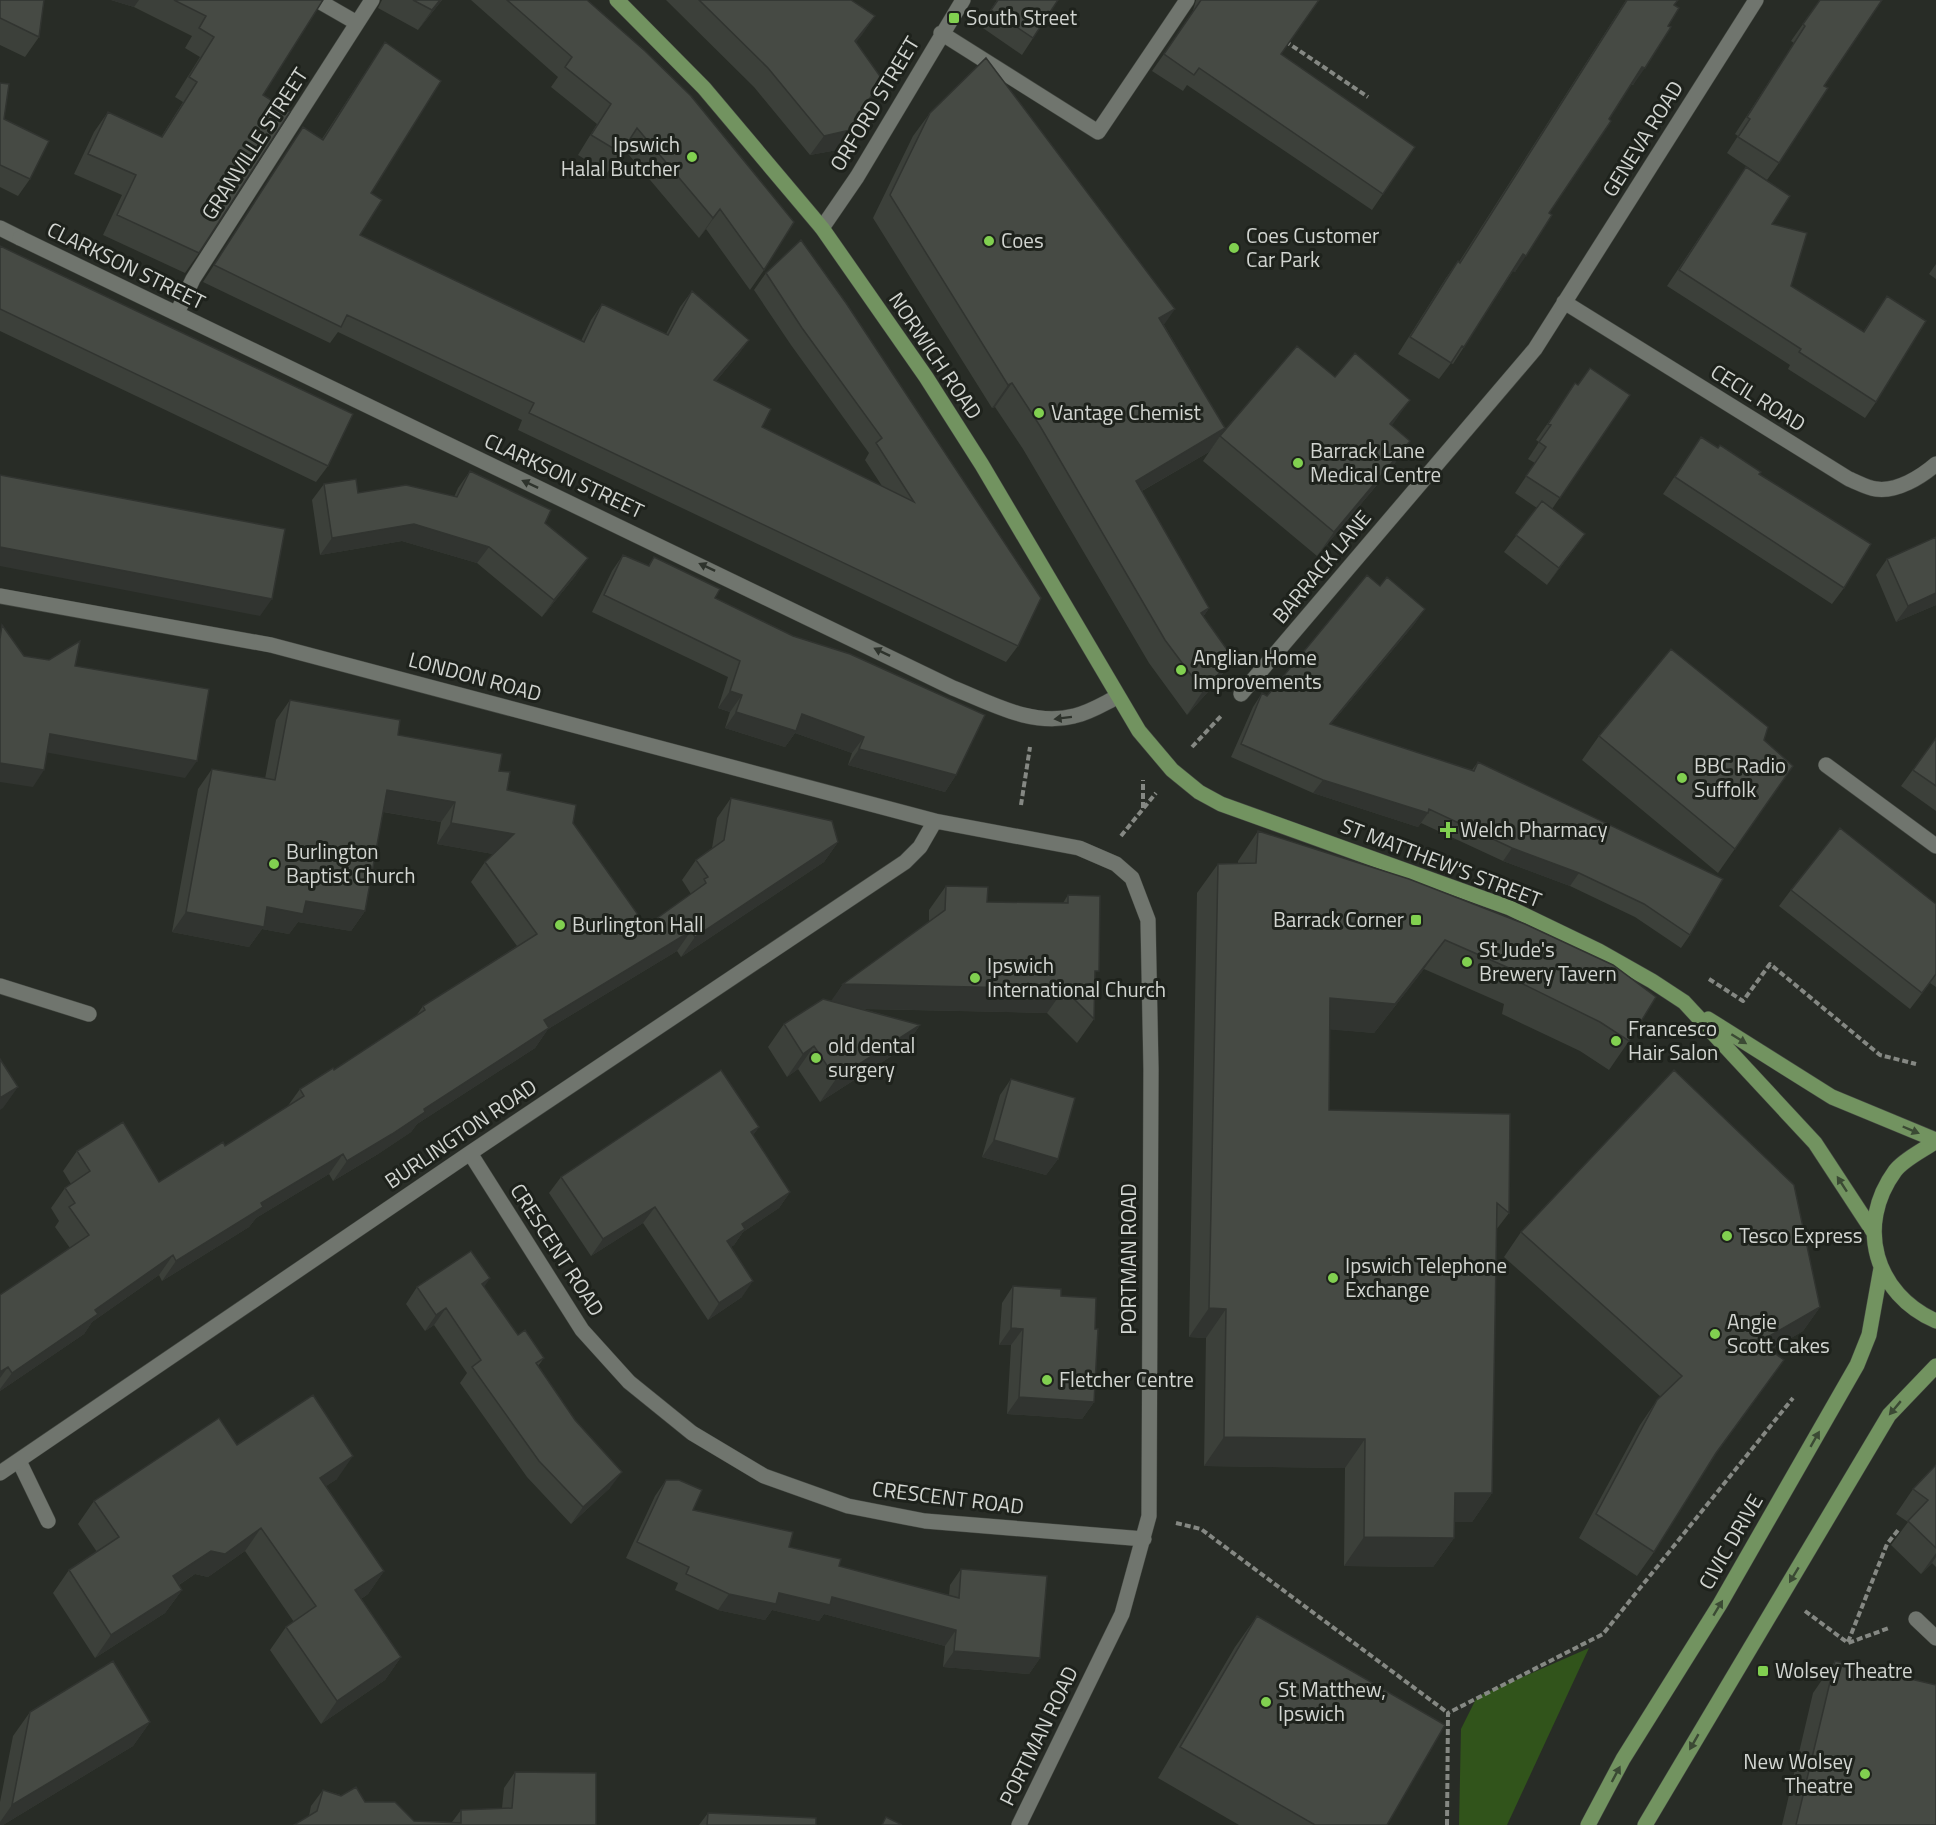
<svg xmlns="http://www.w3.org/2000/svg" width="1936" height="1825" font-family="'Titillium Web',sans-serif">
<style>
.green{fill:#31541b}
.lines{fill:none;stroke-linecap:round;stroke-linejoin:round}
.service-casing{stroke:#434741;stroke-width:16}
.pedestrian-casing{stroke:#434741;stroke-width:16}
.minor-casing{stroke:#434741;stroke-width:16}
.primary-casing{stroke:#434741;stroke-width:16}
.path{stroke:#858883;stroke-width:4;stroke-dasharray:6 3;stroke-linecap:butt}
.service{stroke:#70756e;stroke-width:15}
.pedestrian{stroke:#70756e;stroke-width:15}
.minor{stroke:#70756e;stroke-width:15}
.primary{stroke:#729360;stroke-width:15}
.wall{fill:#3c403a}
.shaded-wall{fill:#313430}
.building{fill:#464a44;stroke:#313430;stroke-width:1.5}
.oneway{fill:#2e332c}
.oneway2{fill:#3b4a34}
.poi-dot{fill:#81d050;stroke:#1e221c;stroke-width:2}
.labels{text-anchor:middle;stroke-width:6;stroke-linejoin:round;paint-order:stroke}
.poi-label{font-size:21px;fill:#d2d5d1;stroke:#1e221c;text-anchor:start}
.street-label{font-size:21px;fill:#d2d5d1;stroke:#1e221c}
</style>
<rect width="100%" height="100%" fill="#282c26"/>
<!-- green -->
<path class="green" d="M1589 1648 1507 1825H1459L1461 1729 1477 1697Z"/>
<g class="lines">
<!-- service casing -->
<g class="service-casing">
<path id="service" d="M1826 765 1936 846
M0 986 89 1014
M19 1461 48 1521"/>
</g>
<!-- pedestrian casing -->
<g class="pedestrian-casing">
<path id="pedestrian" d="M0 228 20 238"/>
</g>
<!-- minor casing -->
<g class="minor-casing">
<path id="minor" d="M317 0 357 23
M941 33 1098 132 1187 0
M822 228 857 177 963 0
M20 238 953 688C991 703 1032 727 1074 716 1089 713 1103 704 1117 697
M1564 302 1849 479C1857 482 1867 488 1876 489 1897 492 1921 477 1936 464
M177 313 193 279 372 0
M0 596 271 645 935 821 1079 848 1116 864 1132 878 1148 920 1151 1069 1149 1516 1122 1614 1019 1825
M1241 694 1535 349 1756 0
M470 1153 582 1330 629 1382 692 1433 764 1476 848 1506 925 1521 1144 1539
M0 1473 470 1153 905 862 920 847 935 821
M1916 1619 1936 1638"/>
</g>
<!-- primary casing -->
<g class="primary-casing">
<path id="primary" d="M617 0 704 88 822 228 926 377 982 465 1139 731 1172 770 1199 792 1221 804 1510 908 1599 951 1652 981 1684 1002 1815 1143 1874 1233
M1708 1019 1832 1097 1936 1140
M1936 1141C1924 1150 1904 1159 1895 1171 1855 1226 1875 1294 1936 1321
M1588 1825 1623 1759 1720 1604 1857 1365 1869 1335 1881 1268
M1645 1825 1889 1415 1936 1366"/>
</g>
<!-- path -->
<path class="path" d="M1285 41 1368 97
M1192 747 1222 715
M1021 805 1030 747
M1143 808V780
M1121 836 1156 793
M1709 979 1743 1001 1770 964 1880 1055 1916 1064
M1176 1523 1201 1529 1448 1713
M1805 1611 1848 1643 1889 1628
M1848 1642 1887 1544 1899 1529
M1447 1825 1448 1713 1603 1634 1793 1398"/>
<!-- service -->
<use href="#service" class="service"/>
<!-- pedestrian -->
<use href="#pedestrian" class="pedestrian"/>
<!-- minor -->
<use href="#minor" class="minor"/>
<!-- primary -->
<use href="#primary" class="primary"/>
</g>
<!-- wall -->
<path class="wall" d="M0 0 39 37 25 57 0 45Z
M111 0H323L263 95 199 253 185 273 103 235 122 195 74 174 94 132 108 112 161 137 183 102 175 97 200 57 185 48 192 36 134 7Z
M382 0H442L418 30 378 8Z
M471 0H587L764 270 750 290 706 229 699 238 624 149 607 173 578 155 597 124 551 87 558 77Z
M666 0H851L875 16 856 42 850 130 837 150 810 155 754 87Z
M997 0H1058L1022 55 980 26Z
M1196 0H1319L1281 54 1415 147 1372 210 1187 85 1183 91 1152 71 1192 14Z
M1626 0H1678L1674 5 1668 26 1633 85 1631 84 1549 213 1515 272 1513 271 1464 347 1453 364 1451 363 1439 379 1398 354 1446 278 1458 261 1459 262Z
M1820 0 1824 86 1779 163 1767 180 1727 153 1738 136 1735 134 1794 43 1791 41Z
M385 42 371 193 360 235 581 341 591 320 602 304 666 334 680 307 692 291 749 340 737 356 716 381 762 427 882 486 865 460 869 453 791 345 754 290 766 273 801 240 1018 646 1006 662 518 430 522 420 338 332 330 343 203 282 303 127 322 139Z
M0 83 4 119 30 179 18 196 0 187Z
M930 113 1164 325 1225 428 1209 452 1142 491 1209 608 1203 617 1233 658 1217 682 1187 715 1149 663 1023 449 995 407 992 408 873 218 913 136Z
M1746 167 1772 224 1791 286 1863 332 1887 296 1876 402 1865 418 1788 369 1790 365 1667 286Z
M0 246 328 466 316 482 0 331Z
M1936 264V279L1929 274Z
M1578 385 1630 395 1552 509 1585 534 1547 585 1504 552 1537 508 1515 493 1535 463 1528 459 1539 442 1536 440 1564 400Z
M1392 426 1410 441 1393 466 1317 556 1203 461 1220 436Z
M1701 437 1759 474 1844 588 1832 604 1663 494Z
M470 471 545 523 576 575 542 617 477 563 402 541 320 555 312 500 324 484 358 493 454 497 458 488Z
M623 555 648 566 654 557 715 598 956 775 945 792 848 765 852 753 795 733 785 747 725 728 730 712 718 708 728 677 592 612 612 571Z
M1887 559 1936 605 1896 622 1876 575Z
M1416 622 1331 724 1472 770 1478 762 1690 935 1681 948 1635 917 1570 886 1503 861 1421 823 1418 827 1313 793 1231 757 1253 707 1262 693 1267 696Z
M290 700 499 771 507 790 573 823 646 926 691 894 682 880 696 860 712 848 717 818 731 798 838 842 824 862 681 957 677 951 548 1029 535 1048 417 1124 411 1132 378 1154 333 1181 329 1174 256 1218 249 1227 162 1281 159 1275 92 1322 84 1334 0 1391V1295L70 1248 55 1227 59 1221 51 1208 65 1188 71 1184 63 1171 77 1151 159 1182 225 1146 287 1107 300 1089 334 1070 416 1016 423 1006 517 946 471 882 485 862 493 854 437 844 441 822 383 812 365 911 351 931 298 922 289 934 262 929 249 947 172 932 198 789 212 769 265 779 276 720Z
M1599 736 1793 766 1718 873 1582 760Z
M1936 738V811L1901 786Z
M1258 831 1409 879 1629 1041 1609 1070 1580 1051 1502 1014 1504 1004 1424 969 1374 1033 1330 1029 1329 1110 1510 1114 1509 1213 1496 1230 1492 1493 1472 1522H1454V1538L1433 1567 1344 1566 1345 1468 1204 1466 1206 1338 1189 1337 1197 893 1218 864 1238 863V861Z
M946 886 987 902 1063 903 1068 895 1095 976 1094 1019 1077 1043 1047 1013 863 1009 920 1025 904 1048 820 1102 798 1069 787 1077 768 1047 784 1024 832 1001 843 984 929 922V910Z
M1791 890 1936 904V987L1930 983 1910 1009 1779 906Z
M1011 1079 1058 1159 1046 1175 982 1157 1000 1095Z
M759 1127 753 1135 790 1192 779 1208 743 1232 734 1245 731 1247 742 1297 708 1320 643 1223 591 1256 549 1193 561 1177Z
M1521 1232 1820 1307 1803 1331 1770 1350 1784 1360 1711 1460 1654 1552 1637 1576 1579 1538 1640 1425 1657 1400 1661 1397 1504 1257Z
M1013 1286 1061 1296 1095 1329 1094 1402 1082 1419 1007 1414 1011 1345H999L1002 1303Z
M417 1287H484L518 1335 544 1358 538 1366 610 1488 571 1524 527 1477 460 1383 467 1373 434 1325 425 1331 406 1304Z
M237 1445 337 1479 326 1486 384 1571 368 1594 361 1599 401 1657 385 1680 321 1724 270 1650 286 1627 294 1622 245 1551 208 1577 195 1574 179 1585 182 1590 165 1613 95 1658 53 1593 69 1570 97 1552 78 1524 94 1501Z
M1936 1465V1567L1932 1563 1921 1574 1891 1545 1908 1522 1896 1514 1913 1489Z
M666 1480 693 1510 839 1566 949 1595 950 1585 961 1569 1040 1658 1029 1674 943 1667 945 1646 824 1614 819 1621 772 1610 765 1620 718 1610 675 1590 678 1583 626 1558 655 1496Z
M1257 1616 1387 1825H1239L1158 1778 1235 1647Z
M1835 1661 1936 1825H1782L1813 1693Z
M30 1712 150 1722 133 1746 3 1825H0V1802L13 1736Z
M515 1772 596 1825H294L309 1816 311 1806 323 1790 365 1802 414 1821 452 1822 461 1810 502 1808 504 1788Z
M708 1813 816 1825H699Z"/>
<!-- shaded-wall -->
<path class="shaded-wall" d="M111 0H139L134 7Z
M440 0H442L418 30 432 10Z
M875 16 862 35 841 60 855 41Z
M1642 67 1645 68 1633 85 1631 83Z
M850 130 837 150 810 155 824 136Z
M720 209 706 229 699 238 713 218Z
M1523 254 1526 256 1515 272 1512 271Z
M1175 309 1159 332V318Z
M749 340 737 356 703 397 714 380Z
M1012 383 995 407 992 408 1008 385Z
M1410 400 1393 424 1373 448 1390 424Z
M1225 428 1209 452 1119 504 1136 481Z
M1410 441 1393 466 1317 556 1334 532Z
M414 524 489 547 477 563 402 541 320 555 332 538Z
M1585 534 1573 551 1547 585 1559 568Z
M0 547 272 599 260 616 0 566Z
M588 558 576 575 542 617 554 600Z
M1936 593V605L1896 622 1908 606Z
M1209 608 1193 631 1201 613Z
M1425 609 1416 622 1320 737 1330 724Z
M1233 658 1217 682 1187 715 1203 691Z
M730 691 742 695 730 712 718 708Z
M736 712 802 714 864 737 852 753 795 733 785 747 725 728Z
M50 734 197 761 185 778 39 751Z
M859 749 956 775 945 792 848 765Z
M0 763 44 770 33 787 0 782Z
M1323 780 1428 813 1418 827 1313 793Z
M387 790 455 802 441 822 373 810Z
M451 823 514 834 499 855 437 844Z
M838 842 824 862 681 957 695 937Z
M1512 848 1579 873 1570 886 1503 861Z
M306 901 365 911 351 931 298 922 289 934 262 929 249 947 172 932 186 912 267 907Z
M691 931 677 951 548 1029 535 1048 417 1124 411 1132 378 1154 333 1181 347 1161 424 1109 544 1020Z
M1445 940 1424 969 1374 1033 1310 1028 1330 998Z
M843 984 1064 989 1047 1013 826 1008Z
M920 1025 904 1048 820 1102 836 1079Z
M814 1046 798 1069 787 1077 803 1054Z
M18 1087 3 1108 0 1110V1098Z
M759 1127 747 1143 751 1132Z
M994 1140 1058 1159 1046 1175 982 1157Z
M343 1154 329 1174 256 1218 249 1227 162 1281 176 1261 261 1203Z
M790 1192 779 1208 743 1232 734 1245 715 1257 727 1241 742 1224Z
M655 1207 643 1223 591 1256 603 1239Z
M173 1255 159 1275 92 1322 84 1334 0 1391V1389L12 1373 95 1310Z
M490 1278 479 1295 482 1284Z
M753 1281 742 1297 708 1320 719 1303Z
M1820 1307 1803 1331 1742 1367 1759 1342Z
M446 1308 434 1325 425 1331 436 1315Z
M1209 1308 1226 1309 1206 1338 1189 1337Z
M1011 1328 1023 1329 1011 1345H999Z
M1784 1360 1767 1384 1699 1477 1716 1453Z
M8 1367 0 1378V1372Z
M1019 1397 1094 1402 1082 1419 1007 1414Z
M1224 1437 1365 1439 1345 1468 1204 1466Z
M353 1456 337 1479 304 1501 320 1478Z
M622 1472 610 1488 571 1524 583 1507Z
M1455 1493H1492L1472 1522H1434Z
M261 1528 245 1551 208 1577 195 1574 157 1599 173 1576 211 1551Z
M1364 1537 1454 1538 1433 1567 1344 1566Z
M1936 1553V1557L1932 1563 1921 1574Z
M384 1571 368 1594 339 1614 355 1590Z
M182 1590 165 1613 95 1658 111 1635Z
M779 1593 832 1597 956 1630 945 1646 824 1614 819 1621 772 1610 765 1620 718 1610 729 1594Z
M954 1651 1040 1658 1029 1674 943 1667Z
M401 1657 385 1680 321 1724 337 1701Z
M150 1722 133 1746 3 1825H0V1822L12 1805Z"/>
<!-- building -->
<path class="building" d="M0 0H44L39 37 0 18Z
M174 0H323L263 95 290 112 199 253 117 215 136 175 88 154 108 112 162 137 197 82 189 77 214 37 199 28 206 16Z
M413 0H440L432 10Z
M507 0H587L645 51 691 96 794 222 764 270 720 209 713 218 637 128 621 153 591 135 611 104 565 67 572 57Z
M699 0H851L875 16 855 41 882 79 850 130 824 136 768 68Z
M998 0H1058L1033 38 991 10Z
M1201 0H1319L1281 54 1415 147 1383 194 1199 68 1194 75 1164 54Z
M1627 0H1678L1674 5 1679 8 1668 26 1671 27 1645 68 1642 67 1609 119 1611 121 1549 213 1552 215 1526 256 1523 254 1464 347 1462 346 1451 363 1410 337 1458 261 1460 263Z
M1820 0H1882L1824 86 1828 88 1779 163 1738 137 1750 119 1747 117 1805 26 1803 24Z
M385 42 441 81 371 193 382 200 360 235 584 342 602 304 668 335 692 291 749 340 714 380 771 409 762 427 914 502 876 443 882 438 802 328 766 273 801 240 846 303 1041 598 1018 646 529 413 534 403 347 315 341 327 214 265 303 127 323 140Z
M986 58 1175 309 1159 318 1225 428 1136 481 1209 608 1201 613 1233 658 1203 691 1165 640 1040 426 1012 383 1008 385 890 195 930 113Z
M0 83 9 84 4 119 49 141 30 179 0 165Z
M1746 167 1790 196 1772 224 1807 233 1791 286 1864 332 1887 296 1926 321 1876 402 1799 352 1801 349 1679 270Z
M0 246 353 414 328 466 0 309Z
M1297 346 1335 377 1355 353 1410 400 1390 424 1410 441 1334 532 1220 436Z
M1590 368 1630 395 1560 498 1526 476 1546 447 1539 442 1551 425 1548 424 1575 383 1578 385Z
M1701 437 1718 448 1720 445 1761 472 1759 474 1871 544 1844 588 1675 477Z
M470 471 551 510 545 523 588 558 554 600 489 547 414 524 332 538 324 484 356 479 358 493 406 485 457 497Z
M0 475 285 529 272 599 0 547Z
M1542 501 1585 534 1559 568 1516 535Z
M1936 537V593L1908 606 1887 559Z
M623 555 649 566 654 557 720 589 715 598 793 636 850 654 985 715 956 775 859 749 864 737 802 714 796 731 736 712 742 695 730 691 740 661 604 595Z
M1367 575 1380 586 1387 577 1425 609 1330 724 1474 771 1478 762 1723 879 1690 935 1644 904 1579 873 1512 848 1429 809 1428 813 1323 780 1241 744 1262 693 1267 696Z
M2 625 24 656 49 660 80 641 75 666 209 689 197 761 50 734 44 770 0 763V639Z
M1671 649 1768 727 1764 740 1793 766 1735 849 1599 736Z
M290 700 400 720 398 735 502 754 499 771 510 772 507 790 576 805 573 823 646 926 706 883 704 879 708 877 696 860 724 840 731 798 832 821 838 842 695 937 691 931 544 1020 549 1028 424 1109 425 1112 392 1134 347 1161 343 1154 261 1203 263 1207 176 1261 173 1255 95 1310 98 1314 12 1373 8 1367 0 1372V1295L89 1235 69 1207 75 1203 65 1188 90 1171 77 1151 123 1122 159 1182 223 1142 225 1146 304 1096 300 1089 333 1068 334 1070 425 1010 423 1006 537 934 485 862 514 834 451 823 455 802 387 790 365 911 306 901 303 914 267 907 264 927 186 912 212 769 275 780Z
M1936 738V786L1913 770Z
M1840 828 1936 904V974L1922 993 1791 890Z
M1258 831 1409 879 1525 924 1613 965 1656 997 1629 1041 1600 1022 1523 984 1525 975 1445 940 1395 1004 1330 998 1329 1110 1510 1114 1509 1213 1497 1203 1492 1493H1455L1454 1538 1364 1537 1365 1439 1224 1437 1226 1309 1209 1308 1218 864 1256 863Z
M946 886 988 887 987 902 1068 903V895L1100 896 1099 971H1095L1094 1019 1064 989 843 984 945 910Z
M823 999 920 1025 836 1079 814 1046 803 1054 784 1024Z
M0 1059 18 1087 0 1098Z
M721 1070 759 1127 751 1132 790 1192 742 1224 745 1229 727 1241 753 1281 719 1303 655 1207 603 1239 561 1177Z
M1674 1070 1794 1185 1820 1307 1759 1342 1784 1360 1716 1453 1654 1552 1596 1514 1657 1400 1682 1376 1521 1232Z
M1011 1079 1075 1098 1058 1159 994 1140Z
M471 1251 490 1278 482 1284 518 1335 525 1330 544 1358 536 1363 575 1420 622 1472 583 1507 539 1461 472 1367 481 1360 446 1308 436 1315 417 1287Z
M1013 1286 1061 1289V1296L1096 1298 1095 1329H1098L1094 1402 1019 1397 1023 1329 1011 1328Z
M313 1395 353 1456 320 1478 384 1571 355 1590 401 1657 337 1701 286 1627 316 1606 261 1528 225 1554 211 1551 173 1576 182 1590 111 1635 69 1570 119 1537 94 1501 219 1418 237 1445Z
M1936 1465V1548L1908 1521 1928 1500 1913 1489Z
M666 1480H679L702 1490 693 1510 793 1532 789 1547 841 1559 839 1566 959 1598 961 1569 1047 1576 1040 1658 954 1651 956 1630 832 1597 830 1605 779 1593 776 1604 729 1594 686 1574 689 1567 637 1542Z
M1257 1616 1445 1725 1387 1825H1315L1180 1747Z
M113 1661 150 1722 12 1805 30 1712Z
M1835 1661 1936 1685V1825H1796Z
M515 1772 596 1773V1825H294L317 1811 323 1790 341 1796 356 1787 365 1802H395L414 1821 461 1823V1810L512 1808Z
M708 1813 816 1818V1825H707Z
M886 1817 902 1825H882Z"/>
<!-- one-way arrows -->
<defs><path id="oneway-solid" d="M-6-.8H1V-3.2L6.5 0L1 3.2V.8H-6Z" transform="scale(1.5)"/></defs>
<g class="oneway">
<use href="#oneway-solid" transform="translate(530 484) rotate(-155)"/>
<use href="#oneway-solid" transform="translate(707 567) rotate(-155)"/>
<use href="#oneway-solid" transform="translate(882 652) rotate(-154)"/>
<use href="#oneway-solid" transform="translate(1063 718) rotate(173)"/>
</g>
<g class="oneway2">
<use href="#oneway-solid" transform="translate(1739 1039) rotate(32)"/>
<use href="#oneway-solid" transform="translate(1911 1130) rotate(23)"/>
<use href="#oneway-solid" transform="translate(1842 1184) rotate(-123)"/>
<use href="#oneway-solid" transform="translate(1895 1408) rotate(130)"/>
<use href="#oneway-solid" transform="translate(1815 1439) rotate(-60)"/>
<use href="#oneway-solid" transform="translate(1794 1575) rotate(121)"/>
<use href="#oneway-solid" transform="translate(1718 1608) rotate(-59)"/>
<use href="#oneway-solid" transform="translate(1694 1742) rotate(120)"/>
<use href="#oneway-solid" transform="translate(1616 1774) rotate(-62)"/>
</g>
<!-- markers -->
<g class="poi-dot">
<rect x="948" y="12" width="12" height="12" rx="3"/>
<circle cx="692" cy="157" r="6"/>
<circle cx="989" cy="241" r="6"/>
<circle cx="1234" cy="248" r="6"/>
<circle cx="1039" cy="413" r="6"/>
<circle cx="1298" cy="463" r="6"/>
<circle cx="1181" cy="670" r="6"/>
<circle cx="1682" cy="778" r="6"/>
<path d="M1445 821h6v6h6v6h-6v6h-6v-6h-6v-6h6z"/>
<circle cx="274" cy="864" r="6"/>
<rect x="1410" y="914" width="12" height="12" rx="3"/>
<circle cx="560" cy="925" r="6"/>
<circle cx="1467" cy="962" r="6"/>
<circle cx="975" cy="978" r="6"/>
<circle cx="1616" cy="1041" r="6"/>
<circle cx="816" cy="1058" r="6"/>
<circle cx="1727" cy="1236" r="6"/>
<circle cx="1333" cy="1278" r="6"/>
<circle cx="1715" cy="1334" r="6"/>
<circle cx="1047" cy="1380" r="6"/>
<rect x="1757" y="1665" width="12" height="12" rx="3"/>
<circle cx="1266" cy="1702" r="6"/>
<circle cx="1865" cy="1774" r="6"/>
</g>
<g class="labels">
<!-- poi labels -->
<g class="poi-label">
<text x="966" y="25">South Street</text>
<text x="680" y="152" text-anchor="end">Ipswich<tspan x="680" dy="24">Halal Butcher</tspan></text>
<text x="1246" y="243">Coes Customer<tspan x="1246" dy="24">Car Park</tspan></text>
<text x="1001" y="248">Coes</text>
<text x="1051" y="420">Vantage Chemist</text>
<text x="1310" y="458">Barrack Lane<tspan x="1310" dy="24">Medical Centre</tspan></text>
<text x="1193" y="665">Anglian Home<tspan x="1193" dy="24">Improvements</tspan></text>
<text x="1694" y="773">BBC Radio<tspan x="1694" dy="24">Suffolk</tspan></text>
<text x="1460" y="837">Welch Pharmacy</text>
<text x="286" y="859">Burlington<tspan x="286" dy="24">Baptist Church</tspan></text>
<text x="1404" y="927" text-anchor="end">Barrack Corner</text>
<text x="572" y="932">Burlington Hall</text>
<text x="1479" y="957">St Jude's<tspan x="1479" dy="24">Brewery Tavern</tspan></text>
<text x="987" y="973">Ipswich<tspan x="987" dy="24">International Church</tspan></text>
<text x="1628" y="1036">Francesco<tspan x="1628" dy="24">Hair Salon</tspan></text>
<text x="828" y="1053">old dental<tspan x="828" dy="24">surgery</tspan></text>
<text x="1739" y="1243">Tesco Express</text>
<text x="1345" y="1273">Ipswich Telephone<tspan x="1345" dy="24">Exchange</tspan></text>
<text x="1727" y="1329">Angie<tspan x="1727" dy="24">Scott Cakes</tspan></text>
<text x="1059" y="1387">Fletcher Centre</text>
<text x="1775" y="1678">Wolsey Theatre</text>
<text x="1278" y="1697">St Matthew,<tspan x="1278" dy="24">Ipswich</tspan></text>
<text x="1853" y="1769" text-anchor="end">New Wolsey<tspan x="1853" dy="24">Theatre</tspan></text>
</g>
<!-- street labels -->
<g class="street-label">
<text transform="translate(875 104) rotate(-59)" y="7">ORFORD STREET</text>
<text transform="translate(1643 139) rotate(-58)" y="7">GENEVA ROAD</text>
<text transform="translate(255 144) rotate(-57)" y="7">GRANVILLE STREET</text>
<text transform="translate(126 266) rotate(26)" y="7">CLARKSON STREET</text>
<text transform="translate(935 356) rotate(56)" y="7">NORWICH ROAD</text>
<text transform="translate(1758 398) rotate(32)" y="7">CECIL ROAD</text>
<text transform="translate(564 476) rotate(25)" y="7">CLARKSON STREET</text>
<text transform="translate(1322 567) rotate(-50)" y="7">BARRACK LANE</text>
<text transform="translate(475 677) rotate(15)" y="7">LONDON ROAD</text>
<text transform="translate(1441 863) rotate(21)" y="7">ST MATTHEW'S STREET</text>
<text transform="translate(461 1134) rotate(-34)" y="7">BURLINGTON ROAD</text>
<text transform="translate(557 1250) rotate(57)" y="7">CRESCENT ROAD</text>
<text transform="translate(1129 1259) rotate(-90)" y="7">PORTMAN ROAD</text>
<text transform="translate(948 1498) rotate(7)" y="7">CRESCENT ROAD</text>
<text transform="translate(1731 1542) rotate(-60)" y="7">CIVIC DRIVE</text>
<text transform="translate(1039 1736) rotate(-64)" y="7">PORTMAN ROAD</text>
</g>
</g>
</svg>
